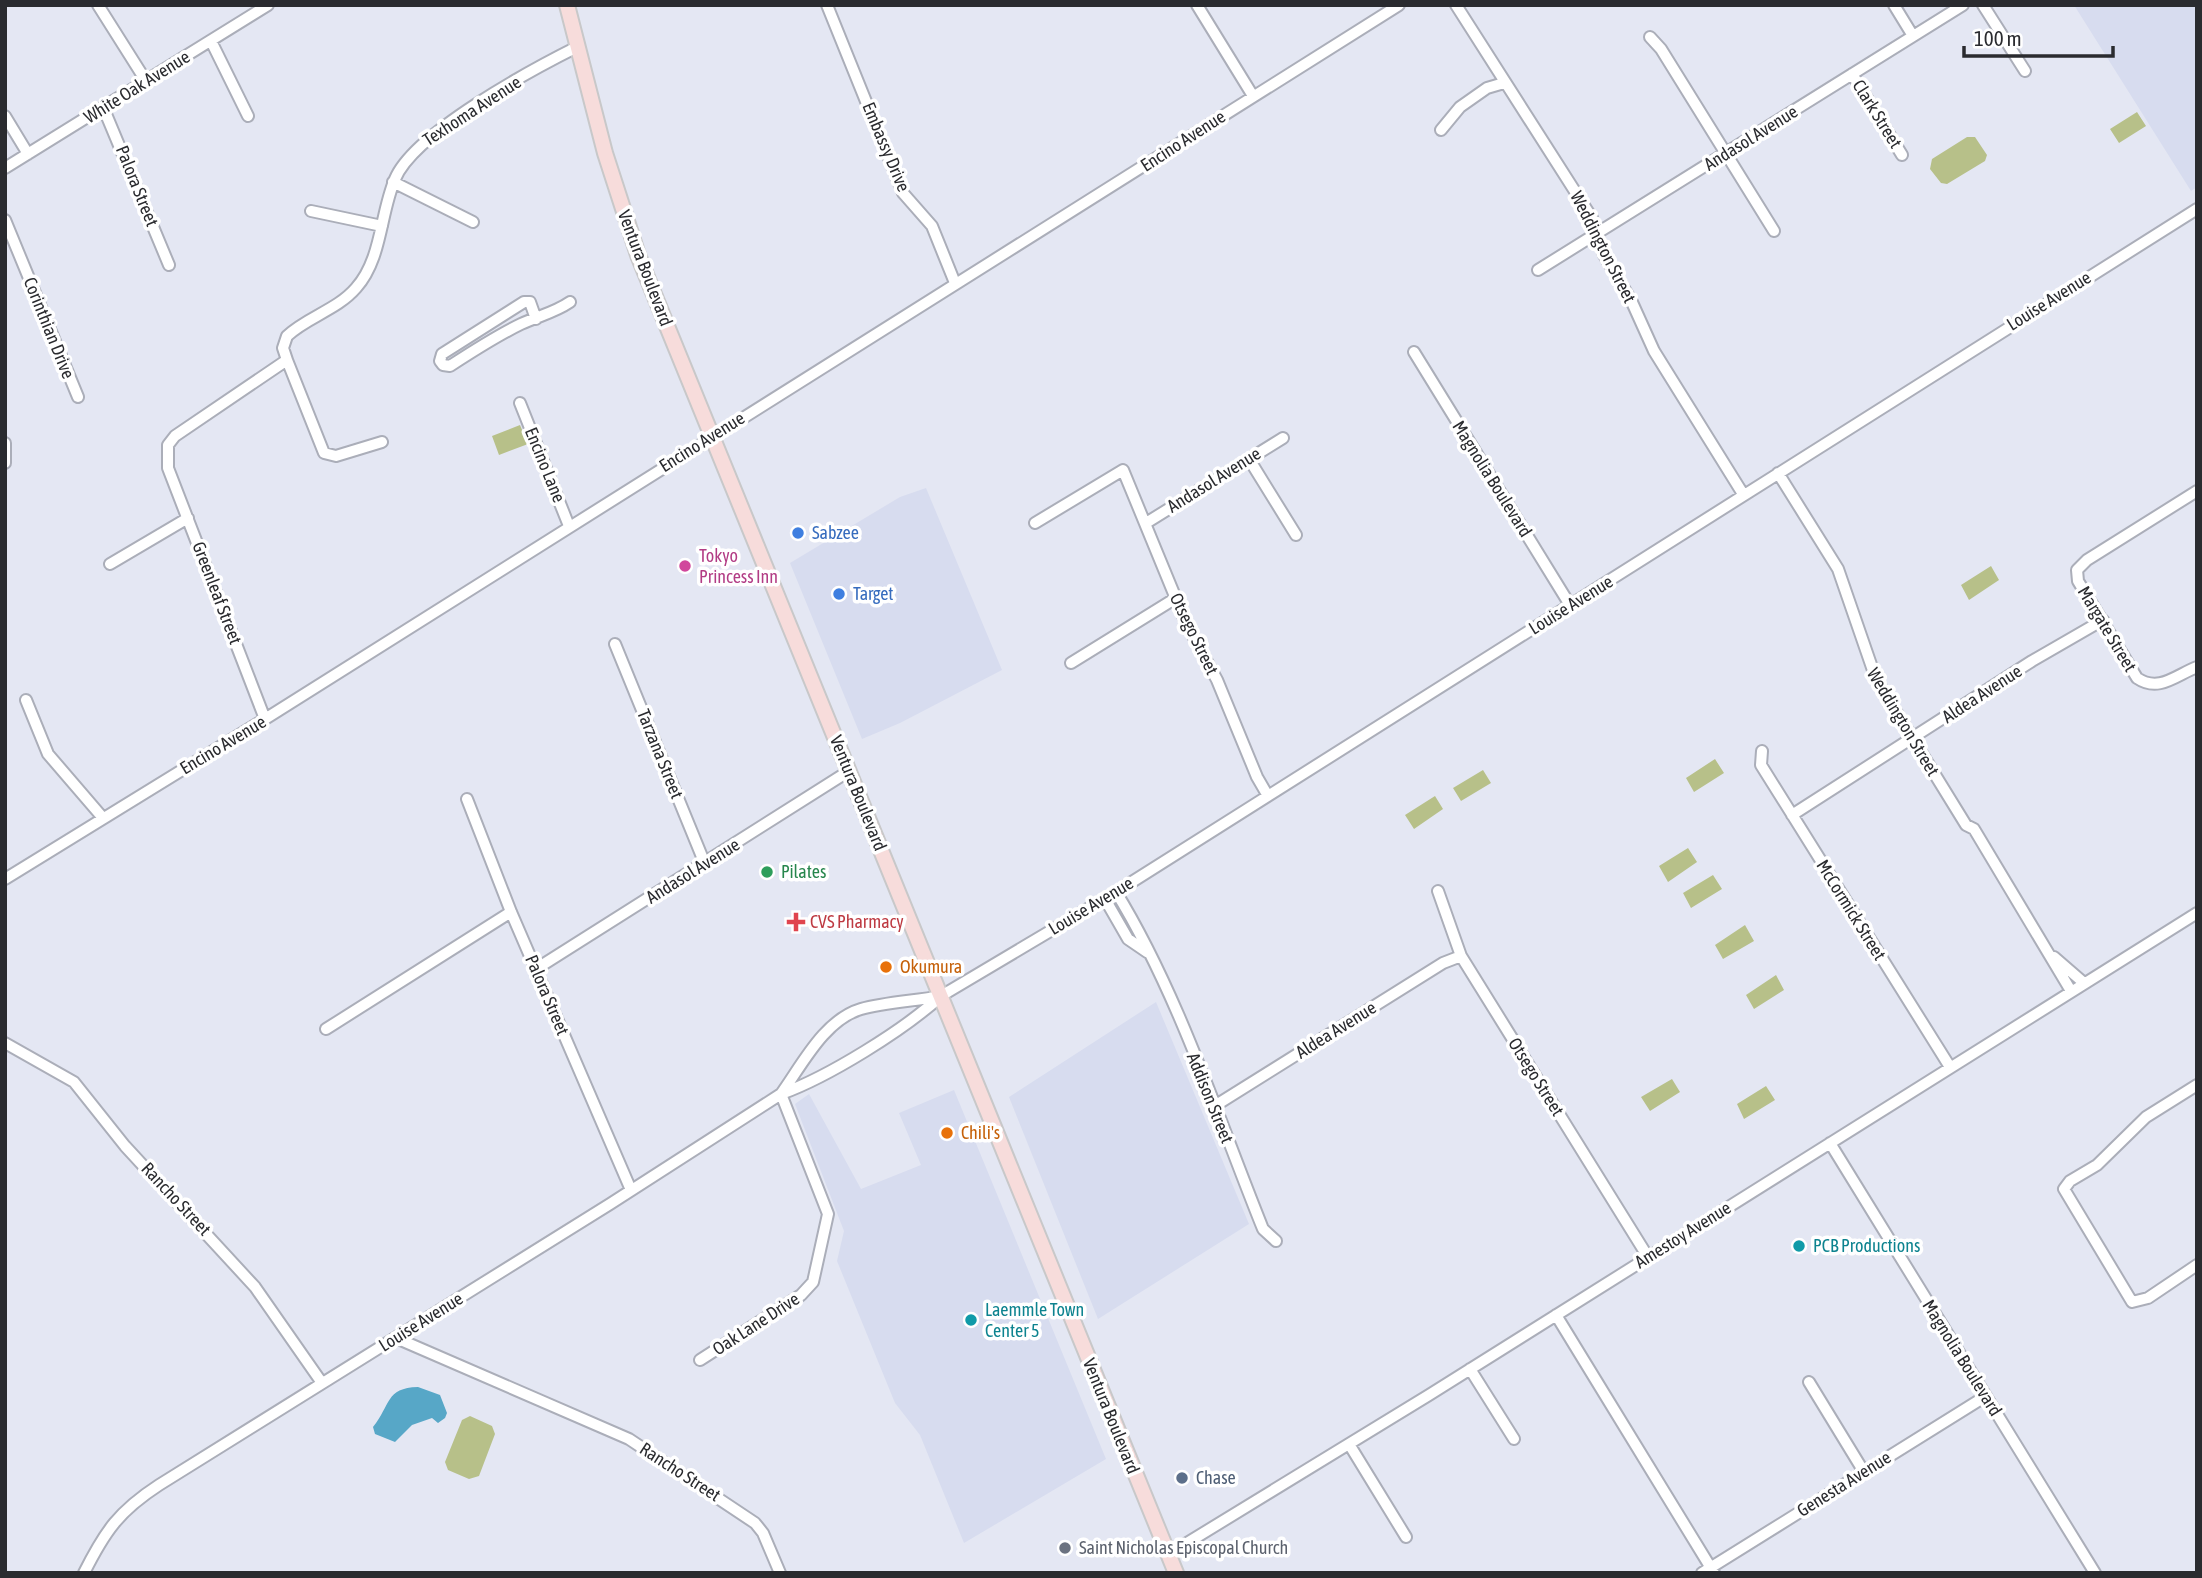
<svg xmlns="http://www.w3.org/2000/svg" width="2202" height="1578" font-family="'Asap Condensed',sans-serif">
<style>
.built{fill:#d7dcef}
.green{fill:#b7c089}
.water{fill:#57a7c7}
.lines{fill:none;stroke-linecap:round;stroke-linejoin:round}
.minor-casing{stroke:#abaeb9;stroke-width:14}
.major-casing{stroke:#c8c8c9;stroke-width:18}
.minor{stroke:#fff;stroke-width:10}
.major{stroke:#f7dcdb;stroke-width:14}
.shop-dot{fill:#3f7fe0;stroke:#fff;stroke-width:2.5}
.hotel-dot{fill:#d1479c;stroke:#fff;stroke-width:2.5}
.leisure-dot{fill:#2e9e5b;stroke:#fff;stroke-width:2.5}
.health-dot{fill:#e0444e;stroke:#fff;stroke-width:2.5}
.food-dot{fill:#e8710a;stroke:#fff;stroke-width:2.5}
.culture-dot{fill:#0f9aa8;stroke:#fff;stroke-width:2.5}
.service-dot{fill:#5c6f8a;stroke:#fff;stroke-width:2.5}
.worship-dot{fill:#6b7280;stroke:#fff;stroke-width:2.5}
.labels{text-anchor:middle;stroke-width:7;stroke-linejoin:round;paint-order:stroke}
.street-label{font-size:18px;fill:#2a2b2f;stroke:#fff}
.shop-label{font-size:18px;fill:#366cbe;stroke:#fff;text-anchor:start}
.hotel-label{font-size:18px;fill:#b23c85;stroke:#fff;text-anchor:start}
.leisure-label{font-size:18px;fill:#27864d;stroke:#fff;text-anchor:start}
.health-label{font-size:18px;fill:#be3a42;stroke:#fff;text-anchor:start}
.food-label{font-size:18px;fill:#c56008;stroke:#fff;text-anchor:start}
.culture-label{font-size:18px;fill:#0d838f;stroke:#fff;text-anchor:start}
.service-label{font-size:18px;fill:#4e5e75;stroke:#fff;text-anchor:start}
.worship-label{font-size:18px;fill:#5b616d;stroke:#fff;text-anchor:start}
</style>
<rect width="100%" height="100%" fill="#e4e7f3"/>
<!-- built -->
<path class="built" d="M2074 5H2197V187L2191 191Z
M926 488 1002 670 900 723 862 739 790 563 900 497Z
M1156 1002 1249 1224 1098 1319 1009 1097Z
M954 1090 1106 1459 964 1543 920 1435 895 1403 837 1261 844 1231 795 1104 809 1094 861 1189 921 1165 899 1113Z"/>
<!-- green -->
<path class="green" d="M2137 112 2146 126 2119 143 2110 129Z
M1967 137H1975L1987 155 1985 161 1947 184 1941 183 1930 169 1932 159Z
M520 425 528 444 499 455 492 436Z
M1991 566 1999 580 1969 600 1961 585Z
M1715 759 1724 773 1694 792 1686 778Z
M1483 770 1491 783 1461 801 1453 788Z
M1435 796 1443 809 1414 829 1405 815Z
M1688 848 1697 862 1668 882 1659 866Z
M1713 875 1722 889 1691 908 1683 893Z
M1745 925 1754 941 1723 959 1715 945Z
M1776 975 1784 990 1754 1009 1746 995Z
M1672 1079 1680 1092 1650 1111 1641 1097Z
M1766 1086 1775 1100 1744 1119 1737 1104Z
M470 1416 492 1426 495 1434 479 1476 469 1479 448 1470 445 1462 462 1420Z"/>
<!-- water -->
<path class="water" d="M418 1387 440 1395 447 1413 445 1418 438 1423 432 1418 412 1425 395 1442 375 1434 373 1427C391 1405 385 1388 418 1387Z"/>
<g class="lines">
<!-- minor casing -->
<g class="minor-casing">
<path id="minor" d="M98 5 146 81
M827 5 903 193 932 226 955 283
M1197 5 1253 96
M1456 5 1592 218 1604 255 1631 300 1654 351 1743 494
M1894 5 1913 36
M1983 5 2025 71
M1650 37 1661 49 1774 231
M211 41 248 116
M1852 74 1902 155
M103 107 169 265
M5 116 28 154
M1441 130 1460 107 1487 88 1504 83
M5 168 268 5
M393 182 473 222
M311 211 382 226
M5 220 78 397
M1538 270 1963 5
M536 319 530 302H524L442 354 440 361 443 365 450 366C473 351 496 336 521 324 538 316 554 313 570 302
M1414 352 1570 605
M287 360 324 453 336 456 382 442
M520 403 569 526
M5 443V463
M1249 459 1296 535
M1778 473 1838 569 1876 679 1966 825 1974 829 2071 991
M2197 491 2087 560 2077 570 2078 581 2137 678C2159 693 2176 675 2197 667
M1035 523 1123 470 1186 623 1217 680 1257 777 1268 796
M1146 523 1283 438
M110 564 188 518
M615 644 705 864
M1071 663 1176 598
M26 700 48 754 103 818
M265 719 168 468V445L175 436 287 360 283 348 287 336C307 317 337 310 356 288 382 259 380 214 395 179 414 133 531 70 577 47
M1762 751 1761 765 1950 1067
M467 799 511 912 631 1190
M1792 815 2032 661 2103 620
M5 879 265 719 1399 5
M1438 891 1461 956 1648 1257
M1116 892C1177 991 1219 1120 1263 1229L1276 1241
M1105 899 1128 939 1147 952
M2054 957 2084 983
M536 969 849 771
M326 1029 511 912
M5 1043 74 1082 125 1146 255 1287 322 1383
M2197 1085 2146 1117 2097 1165 2070 1181 2064 1189 2132 1302 2148 1298 2197 1265
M781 1094C802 1065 824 1020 861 1009 886 1002 915 1001 941 996
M1213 1107 1443 963 1461 956
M1830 1143 2095 1573
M1556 1315 1714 1573
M396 1338 629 1439 755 1523 763 1533 780 1573
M700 1360 801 1295 813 1282 828 1214 781 1094
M1470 1369 1514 1439
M1809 1382 1864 1472
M1349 1444 1406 1537
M1169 1554 1429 1395 2197 913
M84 1573C105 1531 119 1511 159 1485L610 1204 781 1094C828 1077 904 1030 941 996L1116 892 2197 209
M1702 1573 1986 1396"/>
</g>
<!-- major casing -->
<g class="major-casing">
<path id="major" d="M567 5 605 153 638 255 1176 1573"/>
</g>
<!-- minor -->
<use href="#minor" class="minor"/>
<!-- major -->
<use href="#major" class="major"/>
</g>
<!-- markers -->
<g class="shop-dot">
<circle cx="798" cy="533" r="7"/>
<circle cx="839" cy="594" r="7"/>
</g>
<circle class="hotel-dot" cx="685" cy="566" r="7"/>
<circle class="leisure-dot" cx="767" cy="872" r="7"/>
<path class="health-dot" d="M792.5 911.5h7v7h7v7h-7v7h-7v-7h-7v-7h7z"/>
<g class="food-dot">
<circle cx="886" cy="967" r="7"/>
<circle cx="947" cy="1133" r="7"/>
</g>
<g class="culture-dot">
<circle cx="1799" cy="1246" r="7"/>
<circle cx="971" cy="1320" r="7"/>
</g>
<circle class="service-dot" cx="1182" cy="1478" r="7"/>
<circle class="worship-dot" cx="1065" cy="1548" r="7"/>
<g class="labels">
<!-- street labels -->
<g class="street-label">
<text transform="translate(137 87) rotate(-32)" y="6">White Oak Avenue</text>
<text transform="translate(472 111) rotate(-33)" y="6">Texhoma Avenue</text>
<text transform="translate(1877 114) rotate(58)" y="6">Clark Street</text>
<text transform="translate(1751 138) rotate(-32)" y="6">Andasol Avenue</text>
<text transform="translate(1183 141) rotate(-33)" y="6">Encino Avenue</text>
<text transform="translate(886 147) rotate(67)" y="6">Embassy Drive</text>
<text transform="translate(137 186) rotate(68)" y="6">Palora Street</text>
<text transform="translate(1603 247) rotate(63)" y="6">Weddington Street</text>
<text transform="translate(645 268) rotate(69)" y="6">Ventura Boulevard</text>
<text transform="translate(2049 301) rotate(-32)" y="6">Louise Avenue</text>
<text transform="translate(49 328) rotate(68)" y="6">Corinthian Drive</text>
<text transform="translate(702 442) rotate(-32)" y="6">Encino Avenue</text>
<text transform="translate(545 465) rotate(68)" y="6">Encino Lane</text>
<text transform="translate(1492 479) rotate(58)" y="6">Magnolia Boulevard</text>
<text transform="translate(1214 480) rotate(-32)" y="6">Andasol Avenue</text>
<text transform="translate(217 593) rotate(69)" y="6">Greenleaf Street</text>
<text transform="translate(1571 605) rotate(-32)" y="6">Louise Avenue</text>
<text transform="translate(2107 629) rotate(59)" y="6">Margate Street</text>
<text transform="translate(1194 634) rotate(64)" y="6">Otsego Street</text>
<text transform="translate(1982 694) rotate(-33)" y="6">Aldea Avenue</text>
<text transform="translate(1903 722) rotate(59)" y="6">Weddington Street</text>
<text transform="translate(223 745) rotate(-31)" y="6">Encino Avenue</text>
<text transform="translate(660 754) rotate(68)" y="6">Tarzana Street</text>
<text transform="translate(858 793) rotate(68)" y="6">Ventura Boulevard</text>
<text transform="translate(693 871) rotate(-32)" y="6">Andasol Avenue</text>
<text transform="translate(1091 906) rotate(-31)" y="6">Louise Avenue</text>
<text transform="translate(1851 910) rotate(58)" y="6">McCormick Street</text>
<text transform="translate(547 995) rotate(67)" y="6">Palora Street</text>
<text transform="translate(1336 1030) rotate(-32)" y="6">Aldea Avenue</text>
<text transform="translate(1536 1077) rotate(58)" y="6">Otsego Street</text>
<text transform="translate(1210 1098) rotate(68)" y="6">Addison Street</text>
<text transform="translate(176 1199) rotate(47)" y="6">Rancho Street</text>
<text transform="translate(1683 1235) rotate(-32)" y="6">Amestoy Avenue</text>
<text transform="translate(421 1322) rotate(-32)" y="6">Louise Avenue</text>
<text transform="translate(756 1324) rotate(-33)" y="6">Oak Lane Drive</text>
<text transform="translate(1962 1358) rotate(58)" y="6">Magnolia Boulevard</text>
<text transform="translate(1111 1416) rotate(68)" y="6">Ventura Boulevard</text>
<text transform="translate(680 1472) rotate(33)" y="6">Rancho Street</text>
<text transform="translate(1844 1484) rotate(-32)" y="6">Genesta Avenue</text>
</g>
<!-- shop labels -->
<g class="shop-label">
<text x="812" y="539">Sabzee</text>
<text x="853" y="600">Target</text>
</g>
<!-- hotel labels -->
<g class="hotel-label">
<text x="699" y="562">Tokyo<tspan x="699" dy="21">Princess Inn</tspan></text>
</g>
<!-- leisure labels -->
<g class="leisure-label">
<text x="781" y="878">Pilates</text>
</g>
<!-- health labels -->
<g class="health-label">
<text x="810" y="928">CVS Pharmacy</text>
</g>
<!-- food labels -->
<g class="food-label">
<text x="900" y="973">Okumura</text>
<text x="961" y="1139">Chili's</text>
</g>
<!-- culture labels -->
<g class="culture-label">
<text x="1813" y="1252">PCB Productions</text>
<text x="985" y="1316">Laemmle Town<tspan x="985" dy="21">Center 5</tspan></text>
</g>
<!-- service labels -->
<g class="service-label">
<text x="1196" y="1484">Chase</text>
</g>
<!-- worship labels -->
<g class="worship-label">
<text x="1079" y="1554">Saint Nicholas Episcopal Church</text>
</g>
</g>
<!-- border -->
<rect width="2202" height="1578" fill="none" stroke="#2a2b2f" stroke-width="14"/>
<!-- scale -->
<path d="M1964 46v10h149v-10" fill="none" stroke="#2a2b2f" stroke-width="3.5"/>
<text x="1974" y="46" font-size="21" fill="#2a2b2f" stroke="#ffffff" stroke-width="5" paint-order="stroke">100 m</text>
</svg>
